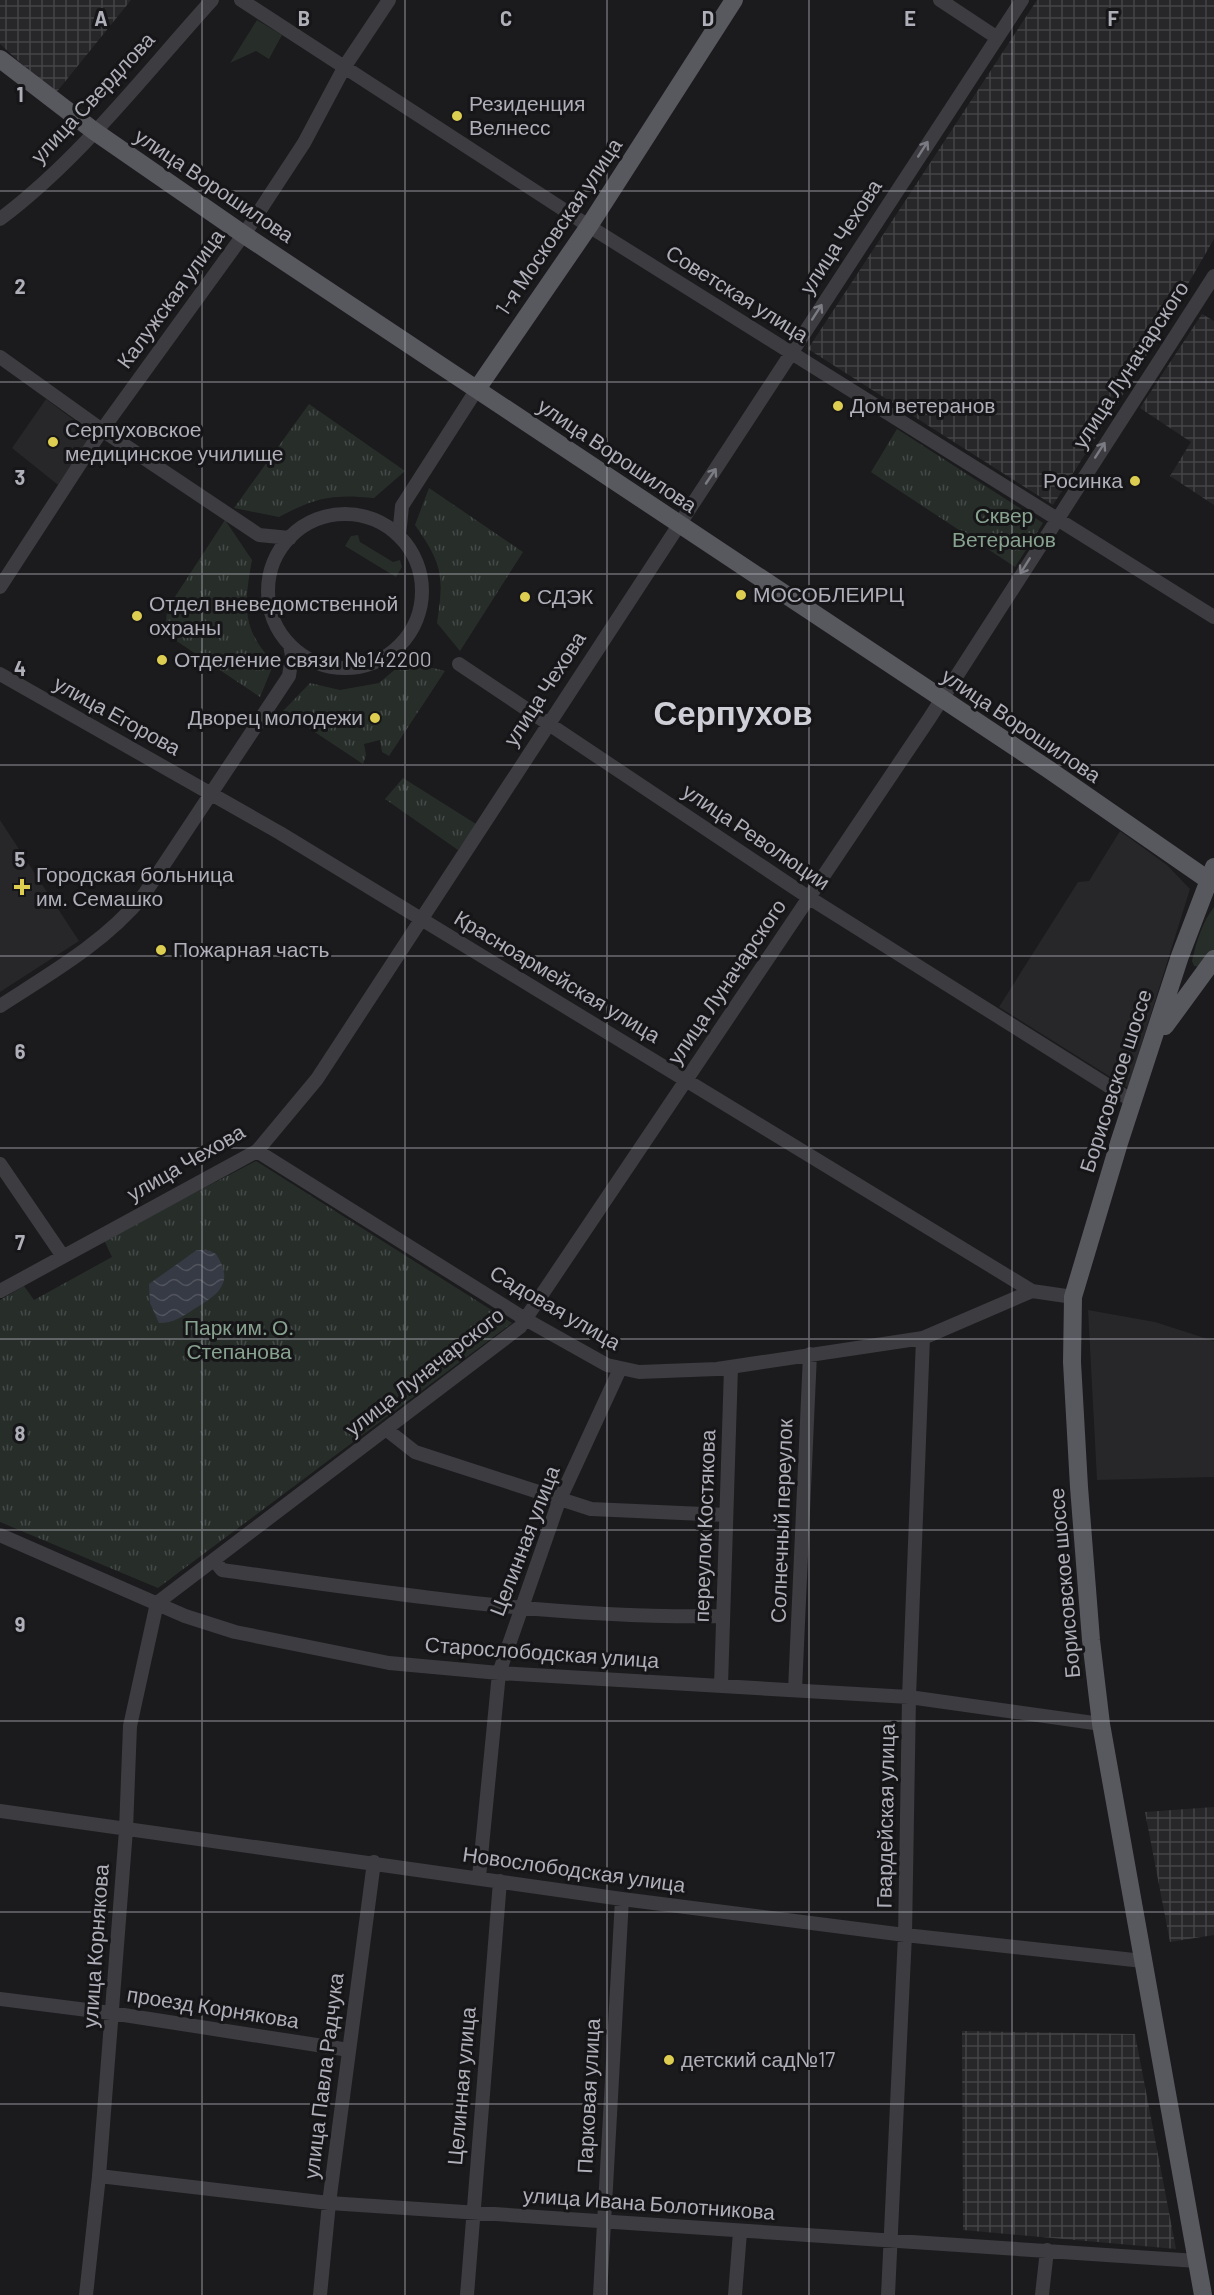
<svg xmlns="http://www.w3.org/2000/svg" width="1214" height="2295" font-family="Barlow,sans-serif">
<style>
.built{fill:#272629}
.industrial{fill:url(#industrial-grid)}
.grass{fill:#272e2a}
.park{fill:url(#park-tufts)}
.water{fill:url(#water-waves)}
.lines{fill:none;stroke-linecap:round;stroke-linejoin:round}
.minor{stroke:#3c3c41;stroke-width:14}
.major{stroke:#58585f;stroke-width:18}
.oneway{stroke:#7b7b84}
.grid{fill:none;stroke:#afafba;stroke-width:1.5;stroke-opacity:0.55}
.poi-dot{fill:#ddce52;stroke:#161517;stroke-width:2}
.labels{text-anchor:middle;stroke-width:6;stroke-linejoin:round;paint-order:stroke}
.street-label{font-size:21px;fill:#afafba;stroke:#161517}
.poi-label{font-size:21px;fill:#afafba;stroke:#161517;text-anchor:start}
.park-label{font-size:21px;fill:#88a290;stroke:#161517}
.town-label{font-size:33px;font-weight:bold;fill:#cfcfd7;stroke:#161517}
.grid-label{font-size:20px;text-anchor:middle;font-weight:bold;fill:#afafba;stroke:#161517;stroke-width:6;stroke-linejoin:round;paint-order:stroke}
</style>
<defs>
<pattern id="industrial-grid" width="8" height="8" patternUnits="userSpaceOnUse" patternTransform="scale(1.5)"><rect width="8" height="8" fill="#272629"/><path d="M0 4h8M4 0v8" fill="none" stroke="#444346"/></pattern>
<pattern id="park-tufts" width="24" height="20" patternUnits="userSpaceOnUse" patternTransform="scale(1.5)"><rect width="24" height="20" fill="#272e2a"/><path d="M3 7l-1-3M5 7V3M7 7l1-3M15 17l-1-3M17 17v-4M19 17l1-3" fill="none" stroke="#444a47"/></pattern>
<pattern id="water-waves" width="16" height="10" patternUnits="userSpaceOnUse" patternTransform="scale(1.5)"><rect width="16" height="10" fill="#363a44"/><path d="M0 5q4-4 8 0t8 0" fill="none" stroke="#51545d"/></pattern>
</defs>
<rect width="100%" height="100%" fill="#1b1a1c"/>
<!-- built -->
<path class="built" d="M46 399 94 435 58 485 12 448Z
M0 820 79 941 0 992Z
M1120 831 1167 865 1190 889 1128 1088 999 1007 1078 882 1089 881Z
M1088 1310 1155 1322 1214 1341V1477L1097 1480Z"/>
<!-- industrial -->
<path class="industrial" d="M0 0H131L55 94 0 44Z
M1037 0H1214V239L1134 377 1053 505 808 349Z
M1202 314 1214 321V505L1170 476 1191 442 1140 408Z
M1214 1807V1935L1170 1942 1145 1812Z
M962 2031 1135 2034 1176 2249 963 2230Z"/>
<!-- grass -->
<path class="grass" d="M257 20 282 35 269 59 256 51 230 63Z
M358 535 360 542 393 562 400 560 402 567 396 577 345 546 351 536Z
M1214 907V950L1200 967 1194 966 1192 961C1196 943 1202 922 1214 907Z"/>
<!-- park -->
<path class="park" d="M309 404 405 471 374 498C333 494 316 497 279 517L234 508Z
M897 429 1043 523 1015 567 871 472Z
M429 488 523 552 460 651 437 623C444 576 443 565 415 525Z
M225 520 252 560C244 604 241 629 274 663L260 697 175 640 166 623 167 609Z
M405 661 445 671 389 756 382 752 380 740 364 744 366 755 363 764 283 711 310 683 340 690 379 683Z
M403 778 476 824 458 850 385 799Z
M256 1161 512 1323 158 1588 0 1522V1300L24 1286 34 1300 112 1257 104 1240Z"/>
<!-- water -->
<path class="water" d="M197 1250H207L216 1254C235 1283 218 1295 194 1309 182 1317 173 1323 159 1323L150 1303 149 1284Z"/>
<g class="lines">
<!-- minor -->
<path class="minor" d="M241 0 595 230 1214 617
M940 0 996 37
M0 219C80 159 144 75 212 0
M0 357 102 430 259 535 290 538
M268 591a77 77 0 1 1 154 0a77 77 0 1 1-154 0Z
M399 536 402 506 477 389
M0 587 102 430 249 227 304 143 345 66 389 0
M459 664 808 897 1134 1102
M0 674 280 833 1032 1291
M0 1006C51 973 104 943 143 896L289 676 292 656 290 645
M257 1151 525 1319 607 1365 639 1372 717 1369 923 1338 1032 1291 1073 1297
M0 1164 62 1255
M0 1291 257 1151 317 1079 1022 0
M387 1430 415 1452 591 1509 726 1515
M0 1535 185 1616 235 1632 389 1663 499 1673 909 1697 1101 1724
M214 1560 222 1570C389 1593 555 1619 723 1616
M721 1686 731 1367
M795 1690 810 1354
M0 1811 622 1899 905 1935 1143 1961
M479 1877 499 1673 559 1501 620 1369
M0 1999 111 2013 349 2050
M99 2176 329 2203 1197 2261
M86 2295 99 2176 126 1830 130 1726 157 1603 520 1327 929 719 1214 276
M320 2295 329 2203 374 1862
M467 2295 500 1881
M600 2295 622 1899
M735 2295 740 2232
M888 2295 905 1935 909 1697 923 1338
M1042 2295 1047 2250"/>
<!-- major -->
<path class="major" d="M0 59 94 131 243 234 1048 769 1214 884
M477 389 589 226 734 0
M1165 1026 1214 959
M1203 2295 1101 1724 1091 1640 1079 1487 1072 1362 1073 1297 1119 1143 1180 956 1214 867"/>
</g>
<!-- one-way arrows -->
<defs><path id="oneway-shaft" d="M-6 0H5M1.5-3L5.5 0L1.5 3" fill="none" stroke-width="1.6" stroke-linecap="round" stroke-linejoin="round" transform="scale(1.5)"/></defs>
<g class="oneway">
<use href="#oneway-shaft" transform="translate(923 149) rotate(-57)"/>
<use href="#oneway-shaft" transform="translate(817 312) rotate(-57)"/>
<use href="#oneway-shaft" transform="translate(1100 450) rotate(-57)"/>
<use href="#oneway-shaft" transform="translate(711 476) rotate(-56)"/>
<use href="#oneway-shaft" transform="translate(1025 566) rotate(122)"/>
</g>
<!-- grid -->
<path class="grid" d="M202 0V2295M405 0V2295M607 0V2295M809 0V2295M1012 0V2295M0 191H1214M0 382H1214M0 574H1214M0 765H1214M0 956H1214M0 1148H1214M0 1339H1214M0 1530H1214M0 1721H1214M0 1912H1214M0 2104H1214"/>
<!-- markers -->
<g class="poi-dot">
<circle cx="457" cy="116" r="6"/>
<circle cx="838" cy="406" r="6"/>
<circle cx="53" cy="442" r="6"/>
<circle cx="1135" cy="481" r="6"/>
<circle cx="741" cy="595" r="6"/>
<circle cx="525" cy="597" r="6"/>
<circle cx="137" cy="616" r="6"/>
<circle cx="162" cy="660" r="6"/>
<circle cx="375" cy="718" r="6"/>
<path d="M19 878h6v6h6v6h-6v6h-6v-6h-6v-6h6z"/>
<circle cx="161" cy="950" r="6"/>
<circle cx="669" cy="2060" r="6"/>
</g>
<g class="labels">
<!-- street labels -->
<g class="street-label">
<text transform="translate(93 98) rotate(-47)" y="7">улица Свердлова</text>
<text transform="translate(214 186) rotate(34)" y="7">улица Ворошилова</text>
<text transform="translate(559 227) rotate(-56)" y="7">1-я Московская улица</text>
<text transform="translate(841 237) rotate(-57)" y="7">улица Чехова</text>
<text transform="translate(737 294) rotate(32)" y="7">Советская улица</text>
<text transform="translate(171 299) rotate(-54)" y="7">Калужская улица</text>
<text transform="translate(1131 365) rotate(-57)" y="7">улица Луначарского</text>
<text transform="translate(617 456) rotate(34)" y="7">улица Ворошилова</text>
<text transform="translate(545 689) rotate(-57)" y="7">улица Чехова</text>
<text transform="translate(117 716) rotate(29)" y="7">улица Егорова</text>
<text transform="translate(1021 726) rotate(34)" y="7">улица Ворошилова</text>
<text transform="translate(756 837) rotate(34)" y="7">улица Революции</text>
<text transform="translate(557 977) rotate(31)" y="7">Красноармейская улица</text>
<text transform="translate(727 982) rotate(-56)" y="7">улица Луначарского</text>
<text transform="translate(1116 1081) rotate(-72)" y="7">Борисовское шоссе</text>
<text transform="translate(186 1163) rotate(-30)" y="7">улица Чехова</text>
<text transform="translate(555 1308) rotate(30)" y="7">Садовая улица</text>
<text transform="translate(425 1372) rotate(-38)" y="7">улица Луначарского</text>
<text transform="translate(782 1521) rotate(-88)" y="7">Солнечный переулок</text>
<text transform="translate(705 1526) rotate(-88)" y="7">переулок Костякова</text>
<text transform="translate(525 1541) rotate(-69)" y="7">Целинная улица</text>
<text transform="translate(1065 1583) rotate(-95)" y="7">Борисовское шоссе</text>
<text transform="translate(542 1653) rotate(4)" y="7">Старослободская улица</text>
<text transform="translate(886 1816) rotate(-89)" y="7">Гвардейская улица</text>
<text transform="translate(574 1870) rotate(8)" y="7">Новослободская улица</text>
<text transform="translate(96 1946) rotate(-86)" y="7">улица Корнякова</text>
<text transform="translate(213 2008) rotate(9)" y="7">проезд Корнякова</text>
<text transform="translate(324 2076) rotate(-83)" y="7">улица Павла Радчука</text>
<text transform="translate(462 2086) rotate(-85)" y="7">Целинная улица</text>
<text transform="translate(589 2096) rotate(-87)" y="7">Парковая улица</text>
<text transform="translate(649 2204) rotate(4)" y="7">улица Ивана Болотникова</text>
</g>
<!-- poi labels -->
<g class="poi-label">
<text x="469" y="111">Резиденция<tspan x="469" dy="24">Велнесс</tspan></text>
<text x="850" y="413">Дом ветеранов</text>
<text x="65" y="437">Серпуховское<tspan x="65" dy="24">медицинское училище</tspan></text>
<text x="1123" y="488" text-anchor="end">Росинка</text>
<text x="753" y="602">МОСОБЛЕИРЦ</text>
<text x="537" y="604">СДЭК</text>
<text x="149" y="611">Отдел вневедомственной<tspan x="149" dy="24">охраны</tspan></text>
<text x="174" y="667">Отделение связи №142200</text>
<text x="363" y="725" text-anchor="end">Дворец молодежи</text>
<text x="36" y="882">Городская больница<tspan x="36" dy="24">им. Семашко</tspan></text>
<text x="173" y="957">Пожарная часть</text>
<text x="681" y="2067">детский сад№17</text>
</g>
<!-- park labels -->
<g class="park-label">
<text x="1004" y="523">Сквер<tspan x="1004" dy="24">Ветеранов</tspan></text>
<text x="239" y="1335">Парк им. О.<tspan x="239" dy="24">Степанова</tspan></text>
</g>
<!-- town labels -->
<g class="town-label">
<text x="733" y="725">Серпухов</text>
</g>
</g>
<g class="grid-label">
<text x="101" y="26">A</text>
<text x="304" y="26">B</text>
<text x="506" y="26">C</text>
<text x="708" y="26">D</text>
<text x="910" y="26">E</text>
<text x="1113" y="26">F</text>
<text x="20" y="102">1</text>
<text x="20" y="294">2</text>
<text x="20" y="485">3</text>
<text x="20" y="676">4</text>
<text x="20" y="867">5</text>
<text x="20" y="1059">6</text>
<text x="20" y="1250">7</text>
<text x="20" y="1441">8</text>
<text x="20" y="1632">9</text>
</g>
</svg>
